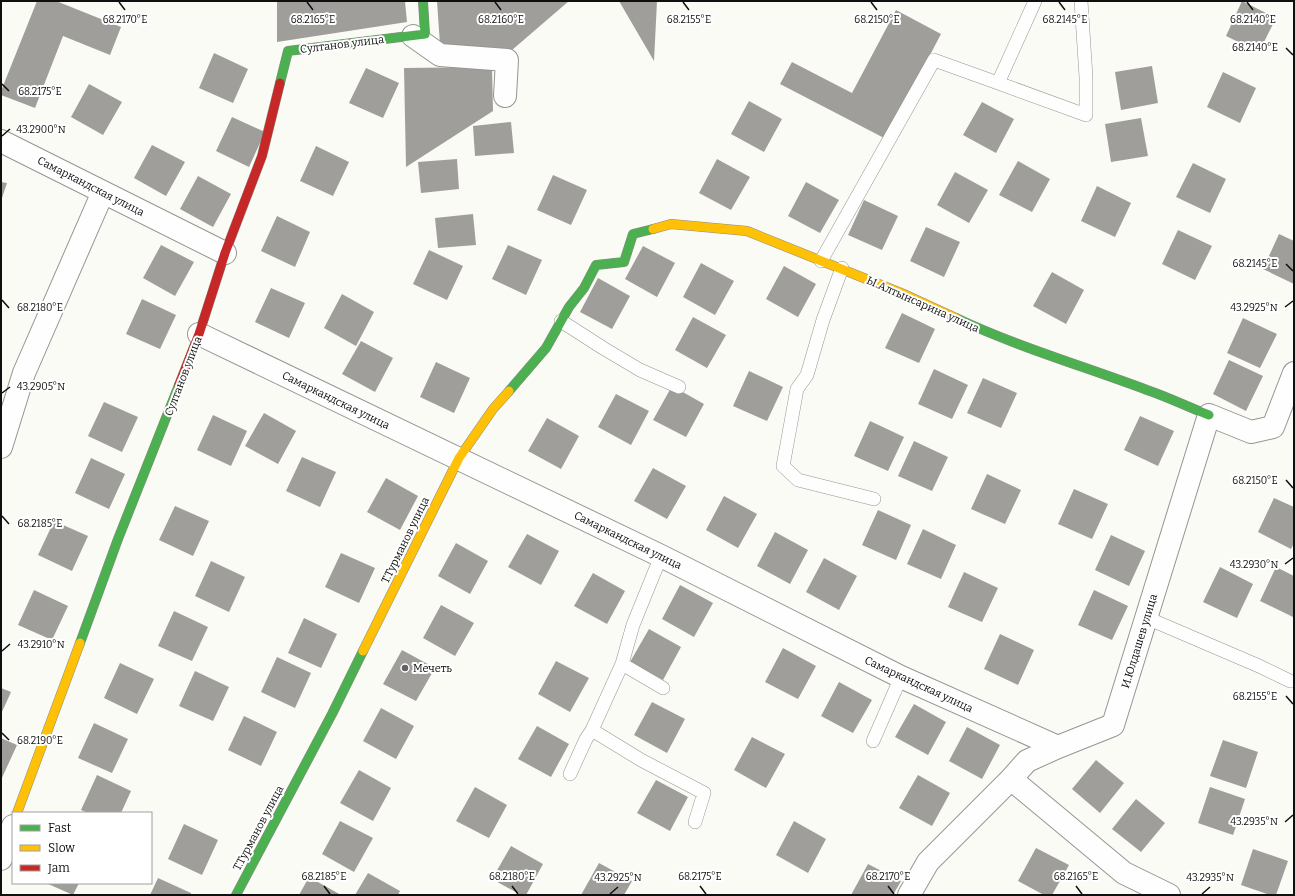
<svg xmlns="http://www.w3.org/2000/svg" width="1295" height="896" font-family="Bitter,serif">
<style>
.building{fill:#9f9e9a}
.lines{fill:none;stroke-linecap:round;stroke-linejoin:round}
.lane-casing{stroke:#959593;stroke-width:14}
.street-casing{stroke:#959593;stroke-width:24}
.fast-casing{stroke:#8c8c89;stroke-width:10}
.slow-casing{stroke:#8c8c89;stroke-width:10}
.jam-casing{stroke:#8c8c89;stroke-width:10}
.lane{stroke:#fefefe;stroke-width:13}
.street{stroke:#fefefe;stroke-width:22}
.fast{stroke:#4caf50;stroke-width:9}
.slow{stroke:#ffc107;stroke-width:9}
.jam{stroke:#c62828;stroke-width:9}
.ticks{fill:none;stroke:#0f0f0f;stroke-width:1.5}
.poi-dot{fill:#626260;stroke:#fff;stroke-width:1.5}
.labels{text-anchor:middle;stroke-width:4;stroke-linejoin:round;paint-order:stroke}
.street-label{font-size:11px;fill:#0f0f0f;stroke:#fff}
.poi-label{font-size:11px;fill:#0f0f0f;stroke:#fff;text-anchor:start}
.ticks-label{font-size:10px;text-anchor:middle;fill:#0f0f0f;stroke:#fff;stroke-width:4;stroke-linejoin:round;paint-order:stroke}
</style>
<rect width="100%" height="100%" fill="#fbfbf5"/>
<!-- building -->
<path class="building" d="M37 1H56L121 27 110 55 63 36 35 108 1 95V91Z
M277 1H405L407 22 277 42Z
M437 1H569L512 50 440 45Z
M619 1H657L654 61Z
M1242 1 1276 18 1259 52 1226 36Z
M896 10 941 34 886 139 780 84 792 62 852 93Z
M214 53 248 69 233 103 199 88Z
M1152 66 1158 103 1121 110 1115 72Z
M492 67 493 111 406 167 404 68Z
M366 68 399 83 383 118 349 103Z
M1223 72 1256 88 1240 123 1207 107Z
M89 84 122 102 103 135 71 117Z
M749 101 782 119 764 152 731 134Z
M982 102 1014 119 996 153 963 135Z
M232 117 265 132 249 167 216 151Z
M1141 118 1148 156 1111 162 1105 124Z
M511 122 514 153 475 156 473 126Z
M152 145 185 162 166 196 134 178Z
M316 146 349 162 333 196 300 181Z
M457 159 459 189 421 193 418 162Z
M717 159 750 177 731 210 699 193Z
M1018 161 1050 179 1032 212 999 195Z
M1193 163 1226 179 1210 213 1176 197Z
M955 172 988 190 969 223 937 205Z
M553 175 587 190 571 225 537 210Z
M198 176 231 194 213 227 180 209Z
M1 182 7 183 1 201Z
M806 182 839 200 820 233 788 216Z
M1097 186 1131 203 1115 237 1081 221Z
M864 200 898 216 882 250 848 235Z
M473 214 476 245 438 248 435 218Z
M277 216 310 232 295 267 261 251Z
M926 227 960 242 944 277 910 261Z
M1178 230 1212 246 1195 280 1162 264Z
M1279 234 1294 241V284L1263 269Z
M161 245 194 262 175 296 143 278Z
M508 245 542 260 526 295 492 279Z
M643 246 675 263 657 297 625 279Z
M429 250 463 266 447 300 413 284Z
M701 263 734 281 715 315 683 297Z
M784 266 816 284 798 317 766 299Z
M1052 272 1084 290 1066 324 1033 306Z
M598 278 630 296 612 329 580 312Z
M271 288 305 303 289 338 255 322Z
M342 294 374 312 356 346 324 328Z
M142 299 176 315 160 349 126 334Z
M902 313 935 329 919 363 885 348Z
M693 317 726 335 707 368 675 350Z
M1243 318 1277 334 1260 368 1227 353Z
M361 341 393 358 375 392 342 374Z
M1229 360 1263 376 1246 411 1213 394Z
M436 362 470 378 454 413 420 397Z
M934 369 968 385 952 419 918 404Z
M749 371 783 387 767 421 733 406Z
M983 378 1017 393 1001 428 967 413Z
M672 386 704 404 686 437 653 420Z
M616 394 649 411 631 445 598 427Z
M104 402 138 417 122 452 88 436Z
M264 413 296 431 278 464 245 446Z
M213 415 247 431 231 466 197 450Z
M1140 416 1174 431 1158 466 1124 450Z
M547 418 579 436 561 469 528 451Z
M870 421 904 437 888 471 854 456Z
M914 441 948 457 932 491 898 476Z
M302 457 336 472 320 507 286 491Z
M91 458 125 474 109 509 75 493Z
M653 468 686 486 667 519 634 501Z
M987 474 1021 490 1005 524 971 509Z
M386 478 418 496 400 530 367 512Z
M1074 489 1108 504 1092 539 1058 524Z
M724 496 757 514 738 548 706 530Z
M1274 498 1294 507V543L1291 549 1258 532Z
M175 506 209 521 193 556 159 540Z
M878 510 911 525 896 560 862 545Z
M54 521 88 536 72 571 38 555Z
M923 529 956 545 941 579 907 564Z
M775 532 808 550 790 584 757 566Z
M527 534 559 551 541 585 508 567Z
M1111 535 1145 551 1129 586 1095 570Z
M456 543 488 561 470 594 438 576Z
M341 553 375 568 359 603 325 587Z
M824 558 857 576 839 610 806 592Z
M211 561 245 577 229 612 195 596Z
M1220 567 1253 584 1237 618 1203 602Z
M1276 567 1294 576V615L1293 617 1260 601Z
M964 572 998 588 982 622 948 607Z
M593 573 625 591 607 624 574 606Z
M680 585 713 603 694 637 662 619Z
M34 590 68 606 52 640 18 625Z
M1094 590 1128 606 1112 640 1078 625Z
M441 605 474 623 455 656 423 638Z
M174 611 208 627 192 661 158 646Z
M304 618 337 634 321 668 288 653Z
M649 629 681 647 663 680 630 662Z
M1000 634 1034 650 1018 685 984 669Z
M783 648 816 666 798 699 765 682Z
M402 650 435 668 416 701 383 684Z
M277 657 311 673 295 708 261 692Z
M556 661 589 678 570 712 538 694Z
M120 663 154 679 137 714 104 698Z
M195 671 229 687 213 721 179 706Z
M839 682 872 700 853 733 821 716Z
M1 688 11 692 1 714Z
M652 702 685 719 667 753 634 735Z
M914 704 946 722 928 755 895 737Z
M381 708 414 726 396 759 363 741Z
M244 716 277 732 261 766 228 750Z
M94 723 128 739 112 773 78 758Z
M537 726 569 744 551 777 518 759Z
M967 727 1000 745 982 779 949 761Z
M752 737 785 754 766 788 734 770Z
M1 738 17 745 1 780Z
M1223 740 1258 752 1246 788 1210 776Z
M1096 760 1124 783 1100 813 1072 789Z
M359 770 391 788 373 821 340 803Z
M97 775 131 791 121 813H88L81 810Z
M918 775 950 793 932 826 899 808Z
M656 780 688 797 670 831 637 813Z
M475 787 507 805 489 838 456 821Z
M1210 787 1245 799 1233 835 1198 823Z
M1136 799 1165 823 1141 852 1112 829Z
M340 821 373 838 354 872 322 854Z
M794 821 826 839 808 873 776 855Z
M184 824 218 840 202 875 168 859Z
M511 846 543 864 526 895H521L492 879Z
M1036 848 1069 865 1052 895H1044L1018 881Z
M1253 849 1288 861 1276 895H1270L1241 885Z
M599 863 632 881 624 895H581Z
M868 864 901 881 893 895H851Z
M368 873 400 891 398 895H355Z
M309 877 341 895H299Z
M158 878 191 893V895H150Z
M46 883H79L73 895Z"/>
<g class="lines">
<!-- lane casing -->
<g class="lane-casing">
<path id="lane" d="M998 83 1086 115V77L1081 1
M821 261 934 60 998 83 1035 1
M842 268 823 320 807 375 797 389 783 466 798 480 874 499
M561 321 603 348 640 370 679 387
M661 556 633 625 622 664 592 730 641 760 704 793 695 822
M1147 618 1259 666 1290 681
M622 664 663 688
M873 741 901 677
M570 774 586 739 592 730"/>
</g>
<!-- street casing -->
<g class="street-casing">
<path id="street" d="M413 36 440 55 507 60 505 96
M1 141 225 253
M199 334 661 556 901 677 1058 747
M1 447 24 373 103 192
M1011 779 1124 873 1169 895
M1 859 13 826
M909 895 928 862 1011 779 1027 761 1058 747 1113 725 1209 415 1251 432 1273 427 1294 373"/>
</g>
<!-- fast casing -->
<g class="fast-casing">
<path id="fast" d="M280 83 288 51 425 34 423 1
M956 318C1018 347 1083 366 1147 390 1168 397 1188 407 1209 415
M509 391 546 348 569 307 584 288 596 265 624 262 633 234 653 229
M80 643 118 539 179 385
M236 895 332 714 363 651"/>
</g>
<!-- slow casing -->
<g class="slow-casing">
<path id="slow" d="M653 229 671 224 747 231 906 295 956 318
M363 651 459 458 493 409 509 391
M17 813 80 643"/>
</g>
<!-- jam casing -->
<g class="jam-casing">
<path id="jam" d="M179 385 199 334 225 253 262 156 280 83"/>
</g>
<!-- lane -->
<use href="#lane" class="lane"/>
<!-- street -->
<use href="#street" class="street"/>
<!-- fast -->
<use href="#fast" class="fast"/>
<!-- slow -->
<use href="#slow" class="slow"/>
<!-- jam -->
<use href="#jam" class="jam"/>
</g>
<!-- ticks -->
<path class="ticks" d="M119 2 125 10M307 2 313 10M495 2 501 10M683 2 689 10M871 2 877 10M1059 2 1065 10M1247 2 1253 10M1286 48 1293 55M2 84 9 91M2 136 10 129M1286 264 1293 271M2 300 9 308M1285 307 1293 301M2 393 10 387M1286 480 1293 488M2 516 9 524M1285 564 1293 558M2 651 10 644M1286 696 1293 704M2 733 9 740M1285 822 1293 815M324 886 330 894M512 886 518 894M700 886 706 894M888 886 894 894M1076 886 1082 894M610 894 618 887M1202 894 1210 887"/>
<!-- markers -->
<circle class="poi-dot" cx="405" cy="668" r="4"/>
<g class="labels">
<!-- street labels -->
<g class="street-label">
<text transform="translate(342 44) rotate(-7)" y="4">Султанов улица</text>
<text transform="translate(91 186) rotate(27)" y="4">Самаркандская улица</text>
<text transform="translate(923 304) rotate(24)" y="4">Ы.Алтынсарина улица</text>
<text transform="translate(183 376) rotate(-69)" y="4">Султанов улица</text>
<text transform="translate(336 400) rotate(26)" y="4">Самаркандская улица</text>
<text transform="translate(405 540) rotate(-64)" y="4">Т.Турманов улица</text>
<text transform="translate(628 540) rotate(26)" y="4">Самаркандская улица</text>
<text transform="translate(1139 641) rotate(-73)" y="4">И.Юлдашев улица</text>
<text transform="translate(919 684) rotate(25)" y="4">Самаркандская улица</text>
<text transform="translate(258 828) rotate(-62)" y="4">Т.Турманов улица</text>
</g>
<!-- poi labels -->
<g class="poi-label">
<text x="413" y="672">Мечеть</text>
</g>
</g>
<g class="ticks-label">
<text x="125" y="23">68.2170°E</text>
<text x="313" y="23">68.2165°E</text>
<text x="501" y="23">68.2160°E</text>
<text x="689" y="23">68.2155°E</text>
<text x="877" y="23">68.2150°E</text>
<text x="1065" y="23">68.2145°E</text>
<text x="1253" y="23">68.2140°E</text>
<text x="1255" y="51">68.2140°E</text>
<text x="40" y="95">68.2175°E</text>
<text x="41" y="133">43.2900°N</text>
<text x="1255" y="267">68.2145°E</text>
<text x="1254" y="311">43.2925°N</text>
<text x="40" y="311">68.2180°E</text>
<text x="41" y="390">43.2905°N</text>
<text x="1255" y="484">68.2150°E</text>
<text x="40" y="527">68.2185°E</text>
<text x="1254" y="568">43.2930°N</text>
<text x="41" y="648">43.2910°N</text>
<text x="1255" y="700">68.2155°E</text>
<text x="40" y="744">68.2190°E</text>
<text x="1254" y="825">43.2935°N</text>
<text x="324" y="880">68.2185°E</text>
<text x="512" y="880">68.2180°E</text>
<text x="700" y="880">68.2175°E</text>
<text x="888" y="880">68.2170°E</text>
<text x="1076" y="880">68.2165°E</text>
<text x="618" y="881">43.2925°N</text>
<text x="1210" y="881">43.2935°N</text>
</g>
<!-- border -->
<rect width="1295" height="896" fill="none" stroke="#0f0f0f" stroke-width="4"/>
<!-- legend -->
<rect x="12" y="812" width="140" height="72" fill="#ffffff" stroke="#9f9f9f"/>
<rect x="20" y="825" width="20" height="6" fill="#4caf50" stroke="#9f9f9f"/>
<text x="48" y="832" font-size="12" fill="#0f0f0f">Fast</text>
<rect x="20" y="845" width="20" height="6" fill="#ffc107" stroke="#9f9f9f"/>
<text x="48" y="852" font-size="12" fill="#0f0f0f">Slow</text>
<rect x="20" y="865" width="20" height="6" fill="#c62828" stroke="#9f9f9f"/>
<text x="48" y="872" font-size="12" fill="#0f0f0f">Jam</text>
</svg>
